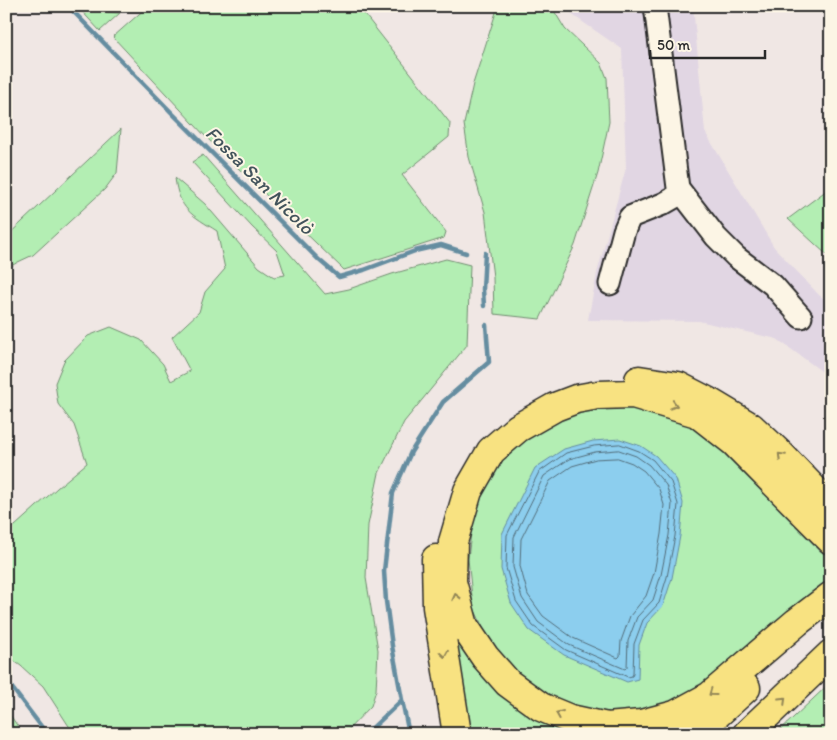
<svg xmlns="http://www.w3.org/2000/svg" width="837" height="740" font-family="Itim,sans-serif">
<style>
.built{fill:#e1d6e3}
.green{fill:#b3eeb3;stroke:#6f8c6f}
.water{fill:#8cceee;stroke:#658da0}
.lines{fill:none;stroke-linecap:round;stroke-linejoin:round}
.shore{stroke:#526c79;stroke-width:1}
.stream{stroke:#658da0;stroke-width:4.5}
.minor-casing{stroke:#2b2b2b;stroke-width:25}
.highway-casing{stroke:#2b2b2b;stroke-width:31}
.minor{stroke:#fcf5e5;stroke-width:21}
.highway{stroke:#f8e281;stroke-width:28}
.oneway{stroke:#928656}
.labels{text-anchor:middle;stroke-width:4;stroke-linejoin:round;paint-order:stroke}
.water-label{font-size:20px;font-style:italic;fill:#43545c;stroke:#fcf5e5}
</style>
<rect width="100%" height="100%" fill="#f0e7e4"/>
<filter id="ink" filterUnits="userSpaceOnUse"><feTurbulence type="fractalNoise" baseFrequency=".02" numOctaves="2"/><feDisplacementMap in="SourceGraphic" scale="10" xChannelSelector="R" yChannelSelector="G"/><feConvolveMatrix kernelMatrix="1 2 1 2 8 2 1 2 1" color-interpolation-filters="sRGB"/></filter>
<g filter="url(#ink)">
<!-- built -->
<path class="built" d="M570 6H693L705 132 774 247 819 295 831 304V378L777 339 699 321 588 320 597 273 626 168 622 49 571 14Z"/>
<!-- green -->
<path class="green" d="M77 6H88L107 12 120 13 100 31Z
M148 6H358L450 123 449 137 402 175 446 232 444 238 344 270 207 138 113 37Z
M498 6H553V9L565 29 601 63 607 78 609 122 598 173 575 245 553 292 540 319 494 314 493 277 485 212 469 157 464 124 473 84Z
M121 129 117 173 105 189 33 255 18 262 6 269V237Z
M203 155 325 294 349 289 392 274 446 259 470 265 467 345 404 422 379 473 368 525 366 578 378 650 376 690 371 706 344 734H74L43 686 21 666 6 655V528L15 526 57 488 87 463 74 425 58 404 55 383 64 361 88 336 111 327 141 340 163 364 171 381 190 371 172 337 199 312 205 292 225 269 217 231C192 215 179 210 175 178L205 204 259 267 274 277 285 275 277 251 252 227 192 162Z
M831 187V256L827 255 788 219Z
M633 405 704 429 749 468 831 560V577L698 697 663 711 613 716 576 709 529 686 493 649 473 606 468 559 473 515 494 470 534 426 574 410Z
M447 594 483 667 614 734H469Z
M831 682V734H776Z
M6 709 23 734H6Z"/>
<!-- water -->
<path class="water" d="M620 439 641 446 656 456 676 479 683 503 680 536 672 578 663 606 647 623 639 645 638 679 627 682 564 655 529 630 511 603 501 569 502 534 535 468 564 449 593 441Z"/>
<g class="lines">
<!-- shore -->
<path class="shore" d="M620 444 639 451 653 460 671 482 678 504 675 536 667 577 659 603 643 620 634 644 633 674 632 676 628 677 566 650 533 626 516 601 506 568 507 535 539 472 566 453 594 446Z
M619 450 636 456 649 465 666 485 672 504 669 535 661 575 653 600 637 617 628 641 627 667 625 669 569 645 538 622 522 598 513 567 514 537 544 476 569 459 595 452Z
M618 458 632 463 644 471 659 489 664 505 661 534 654 573 646 596 630 616 621 641 620 656 618 658 573 638 543 616 528 595 520 566 521 539 550 481 572 466 596 459Z"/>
<!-- stream -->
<path class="stream" d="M68 6 174 115 319 260 339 277 364 270 415 251 441 245 466 253
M484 306 483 289 485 253
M6 680 47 734
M402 700 409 734
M366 734 402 700 392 646 386 601 384 571 393 493 411 452 443 402 489 362 486 325"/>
<!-- minor casing -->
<g class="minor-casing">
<path id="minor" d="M655 6 678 188 716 237 736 257 773 285 801 317
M610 284 624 231 630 217 663 204 677 196 678 188"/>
</g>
<!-- highway casing -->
<g class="highway-casing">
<path id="highway" d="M639 380 678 386 711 403 751 427 782 456 831 507
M831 540 734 442 697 413 633 394 598 395 576 399 555 407 518 428 491 451 468 491 453 542 452 582 464 626 485 657 508 683 541 707 570 719 607 727 641 724 675 715 710 696 797 622 831 596
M436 559 437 607 457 734
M695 734 746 688
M747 734 831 654"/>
</g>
<!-- minor -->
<use href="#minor" class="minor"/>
<!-- highway -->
<use href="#highway" class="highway"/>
</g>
<!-- one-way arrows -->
<defs><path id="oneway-chevron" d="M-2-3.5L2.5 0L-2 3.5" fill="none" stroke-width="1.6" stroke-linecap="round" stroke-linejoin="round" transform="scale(1.25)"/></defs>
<g class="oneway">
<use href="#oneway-chevron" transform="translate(674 405) rotate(17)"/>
<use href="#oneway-chevron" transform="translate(781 456) rotate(-135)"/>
<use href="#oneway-chevron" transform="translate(456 597) rotate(-104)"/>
<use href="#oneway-chevron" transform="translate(444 654) rotate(81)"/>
<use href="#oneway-chevron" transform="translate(712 693) rotate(144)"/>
<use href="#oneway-chevron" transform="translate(783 700) rotate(-44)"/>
<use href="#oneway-chevron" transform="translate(559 714) rotate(-157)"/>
</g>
</g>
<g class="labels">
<!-- water labels -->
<g class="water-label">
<text transform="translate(260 180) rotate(45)" y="7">Fossa San Nicolò</text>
</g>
</g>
<!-- margin -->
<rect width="837" height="740" fill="none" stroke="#fcf5e5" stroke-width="25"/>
<rect x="12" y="12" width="812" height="715" fill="none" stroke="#2b2b2b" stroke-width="2" filter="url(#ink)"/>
<!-- scale -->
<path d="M650 50v8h115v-8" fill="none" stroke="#2b2b2b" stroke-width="2.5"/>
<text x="657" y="50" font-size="15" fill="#2b2b2b" stroke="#fcf5e5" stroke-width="4" paint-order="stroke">50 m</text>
</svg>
